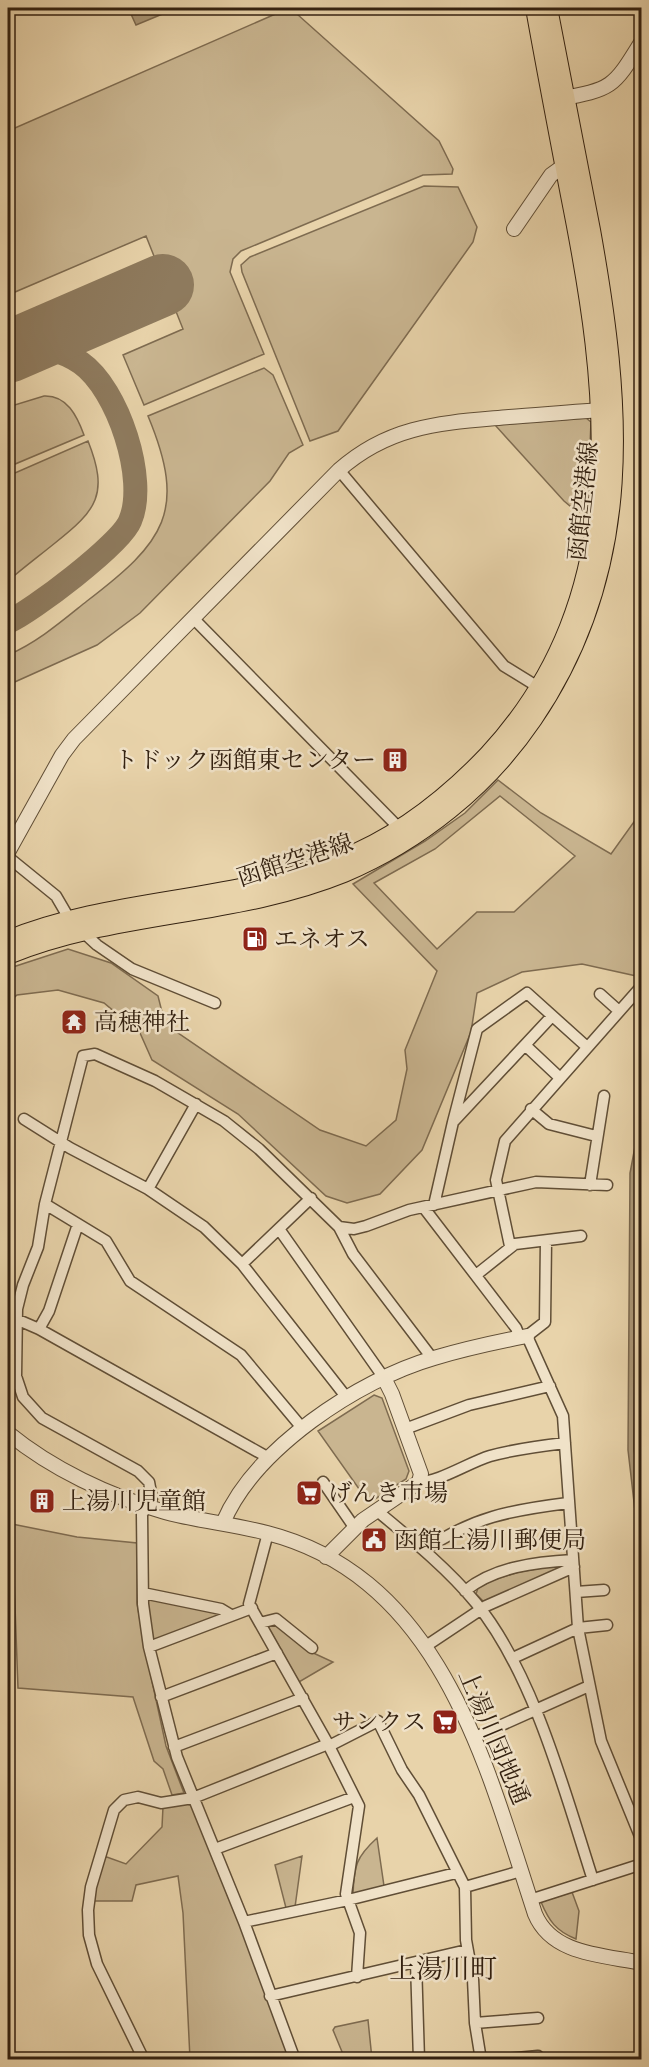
<svg xmlns="http://www.w3.org/2000/svg" width="649" height="2067" font-family="'Old Standard TT','Noto Serif JP',serif">
<style>
.green{fill:#c9b590;stroke:#7e6b50;stroke-width:1.5;fill-rule:evenodd}
.water{fill:#aa9676;stroke:#7a674d;stroke-width:1.5}
.lines{fill:none;stroke-linecap:round;stroke-linejoin:round}
.shore{stroke:#6e5c43;stroke-width:1.5}
.taxiway{stroke:#8e7a5d;stroke-width:24}
.runway{stroke:#8e7a5d;stroke-width:62}
.minor-casing{stroke:#604e36;stroke-width:13}
.tertiary-casing{stroke:#604e36;stroke-width:16}
.primary-casing{stroke:#332110;stroke-width:20}
.minor{stroke:#f0e2c8;stroke-width:10}
.tertiary{stroke:#f0e2c8;stroke-width:14}
.primary{stroke:#e8d3aa;stroke-width:18}
.labels{text-anchor:middle;stroke-width:5;stroke-linejoin:round;paint-order:stroke}
.street-label{font-size:24px;fill:#332110;stroke:#f0e2c8}
.poi-label{font-size:24px;fill:#332110;stroke:#f0e2c8;text-anchor:start}
.quarter-label{font-size:27px;fill:#332110;stroke:#f0e2c8}
</style>
<rect width="100%" height="100%" fill="#e8d3aa"/>
<filter id="stains"><feTurbulence type="fractalNoise" baseFrequency=".00333" numOctaves="4"/><feColorMatrix values="0 0 0 0 .2 0 0 0 0 .09 0 0 0 0 .02 0 0 0 .5 -.17"/></filter>
<radialGradient id="worn" r=".72"><stop offset=".6" stop-color="#630" stop-opacity="0"/><stop offset="1" stop-color="#630" stop-opacity=".3"/></radialGradient>
<!-- green -->
<path class="green" d="M290 10 297 14 439 141 453 169 452 174 423 175 241 251 233 259 230 272 264 354 144 405 123 355 183 329 146 236 8 295V131L280 12Z
M424 186 458 187 477 227 473 242 338 431 310 441 242 272 241 265 250 257Z
M264 368 273 375 303 445 289 453 270 481 140 613 97 645 8 685V655C38 642 62 621 87 601 164 542 188 512 148 416Z
M44 396C67 395 77 416 84 435L8 467V407Z
M586 418 591 422 587 513 576 511 564 501 495 425Z
M88 441C109 494 97 510 55 543 39 556 23 568 8 581V476Z
M498 780 541 813 611 854 641 812V977L582 964 522 972 477 993 471 1032 422 1150 380 1194 347 1203 326 1196 238 1114 152 1060 140 1033 104 1003 58 990 17 995 8 1003V970L13 967 68 949 111 963 158 996 165 1024 320 1130 366 1146 396 1120 407 1069 405 1050 437 971 353 884 425 841 465 813ZM500 796 575 856 514 912H477L437 949 374 883 435 849Z
M374 1395 382 1398 409 1471 406 1479 369 1503 318 1431Z
M12 1524 77 1537 137 1543V1603L144 1644 166 1746 184 1793 172 1795 163 1769 154 1761 133 1697 18 1688Z
M559 1565 560 1569 484 1602 476 1594 478 1588 493 1580 519 1572Z
M147 1598 218 1612 219 1616 153 1641Z
M276 1624 309 1651 333 1662 299 1682 267 1625Z
M186 1804 192 1805 212 1850 290 2059H190L183 1913 178 1876 136 1885 132 1901H92L104 1856 126 1864 162 1827 163 1807Z
M377 1838 384 1886 353 1894C354 1866 356 1857 377 1838Z
M302 1856 295 1907 286 1908 275 1865Z
M572 1892 579 1911 576 1939C556 1931 549 1921 541 1902Z
M368 2020 372 2059H345L333 2030 335 2027Z"/>
<!-- water -->
<path class="water" d="M141 8H177L136 25 130 12Z
M641 1115V1563L628 1450 630 1173Z"/>
<g class="lines">
<!-- shore -->
<path class="shore" d="M642 1146 636 1174 634 1449 642 1511"/>
<!-- taxiway -->
<path class="taxiway" d="M8 622C31 612 121 544 130 521 148 480 118 389 81 363 61 349 40 346 16 348"/>
<!-- runway -->
<path class="runway" d="M8 352 163 285"/>
<!-- minor casing -->
<g class="minor-casing">
<path id="minor" d="M339 470 504 666 543 690
M193 618 402 831
M8 857 56 896 70 920 97 945 132 969 215 1003
M600 994 619 1011
M525 1045 559 1077
M531 1109 549 1124 596 1136
M24 1119 70 1148 148 1189 204 1227 242 1264 347 1398
M453 1122 477 1029 527 993 587 1047
M590 1185 604 1096
M148 1189 196 1104
M45 1204 106 1241 130 1281 241 1355 303 1429
M434 1205 453 1122 552 1016
M424 1208 516 1328 520 1338
M339 1227 353 1254 432 1358
M279 1229 384 1378
M546 1241 545 1322 527 1336 563 1416 578 1628 601 1741 642 1841
M510 1246 496 1180 505 1141 639 989
M242 1264 311 1198
M476 1275 515 1244 581 1236
M16 1319 39 1329 269 1458
M39 1329 49 1311 78 1224
M405 1429 469 1405 550 1386
M323 1482 354 1527
M419 1482C437 1483 470 1462 490 1456 515 1449 540 1446 565 1443
M376 1510C411 1539 447 1568 476 1603 534 1674 565 1793 593 1880
M268 1533 249 1604 328 1744 359 1806 346 1894 360 1933 357 1977
M425 1550C472 1517 512 1510 568 1503
M465 1591C494 1567 536 1562 573 1560
M576 1592 604 1590
M143 1593 221 1609 231 1615
M252 1608 149 1647 177 1757 244 1922 295 2060
M260 1623 276 1619 312 1648
M426 1646 486 1606 574 1567
M149 1647 143 1604 142 1514 152 1498 149 1482 138 1471 42 1418 23 1397 16 1376 17 1309 23 1285 38 1247 45 1204 83 1056 95 1054 155 1081 224 1121 259 1149 339 1227 354 1229 366 1226 409 1210 536 1182 607 1185
M513 1658 578 1628 607 1625
M161 1697 277 1653
M475 1737 589 1686
M329 1746 378 1721 402 1770 419 1795 465 1887 466 1940 473 1979 475 2023 481 2060
M174 1747 303 1698
M215 1849 354 1797
M465 1887 521 1871
M530 1900 642 1864
M244 1922 348 1900 456 1873
M416 1962 419 2060
M270 1996 467 1950
M475 2023 538 2018
M144 2060 97 1964 89 1935 88 1910 91 1887 114 1810 124 1800 138 1797 161 1803 193 1798 328 1744
M496 2060 538 2056"/>
</g>
<!-- tertiary casing -->
<g class="tertiary-casing">
<path id="tertiary" d="M558 99C613 89 613 88 642 41
M514 229 551 175 569 162
M8 852 62 755 74 739 339 470C391 424 443 423 509 417 542 415 576 411 609 410
M8 1433C52 1469 109 1496 165 1512 198 1521 233 1524 267 1533 442 1578 486 1765 535 1914 552 1955 603 1955 642 1963
M223 1523C254 1449 358 1380 434 1358 464 1349 496 1342 527 1336
M326 1557 363 1520 419 1482 421 1474 392 1394 384 1378"/>
</g>
<!-- primary casing -->
<g class="primary-casing">
<path id="primary" d="M8 940C113 897 232 903 339 860 396 838 446 799 488 755 636 595 609 391 570 195 558 132 546 70 535 8
M8 955C115 911 236 917 344 873 419 841 487 787 533 719 637 566 622 404 591 230 577 156 563 82 548 8"/>
</g>
<!-- minor -->
<use href="#minor" class="minor"/>
<!-- tertiary -->
<use href="#tertiary" class="tertiary"/>
<!-- primary -->
<use href="#primary" class="primary"/>
</g>
<!-- icons -->
<defs>
<g id="building-square" transform="scale(1.35)"><rect x="-9" y="-9" width="18" height="18" rx="4" fill="#8f2418" stroke="#f0e2c8"/><path d="M-4-6H4V6H1V3H-1V6H-4ZM-2.5-4.3h1.7v1.8h-1.7ZM.8-4.3h1.7v1.8H.8ZM-2.5-1h1.7V.8h-1.7ZM.8-1h1.7V.8H.8Z" fill="#fff"/></g>
<g id="fuel-square" transform="scale(1.35)"><rect x="-9" y="-9" width="18" height="18" rx="4" fill="#8f2418" stroke="#f0e2c8"/><path d="M-5.5-6h7V0h2V4h1.3V-2.5L3-4.5l.8-.8L6-3V5H2.5V1h-1V6h-7ZM-4.2-4.7v3.2H.2V-4.7Z" fill="#fff"/></g>
<g id="temple-square" transform="scale(1.35)"><rect x="-9" y="-9" width="18" height="18" rx="4" fill="#8f2418" stroke="#f0e2c8"/><path d="M0-6L5-2H3V0L6.5 2.5H4V6H1.5V3h-3V6H-4V2.5H-6.5L-3 0V-2H-5Z" fill="#fff"/></g>
<g id="supermarket-square" transform="scale(1.35)"><rect x="-9" y="-9" width="18" height="18" rx="4" fill="#8f2418" stroke="#f0e2c8"/><path d="M-6-5.5h2.5l.6 2H6L4.5 2H-2.5L-4.4-4H-6ZM-1.5 3.2a1.3 1.3 0 1 0 .1 0ZM3 3.2a1.3 1.3 0 1 0 .1 0Z" fill="#fff"/></g>
<g id="civic-square" transform="scale(1.35)"><rect x="-9" y="-9" width="18" height="18" rx="4" fill="#8f2418" stroke="#f0e2c8"/><path d="M-.6-6.5H3V-4.5H.6V-3L4-1V1h2V6H-6V1h2V-1L-.6-3ZM-1.2 2.5V6h2.4V2.5Z" fill="#fff"/></g>
</defs>
<g fill-rule="evenodd">
<use href="#building-square" x="395" y="760"/>
<use href="#fuel-square" x="255" y="939"/>
<use href="#temple-square" x="74" y="1022"/>
<use href="#supermarket-square" x="309" y="1493"/>
<use href="#building-square" x="42" y="1501"/>
<use href="#civic-square" x="374" y="1540"/>
<use href="#supermarket-square" x="445" y="1722"/>
</g>
<g class="labels">
<!-- street labels -->
<g class="street-label">
<text transform="translate(583 501) rotate(-84)" y="8">函館空港線</text>
<text transform="translate(295 860) rotate(-18)" y="8">函館空港線</text>
<text transform="translate(494 1737) rotate(67)" y="8">上湯川団地通</text>
</g>
<!-- poi labels -->
<g class="poi-label">
<text x="376" y="768" text-anchor="end">トドック函館東センター</text>
<text x="274" y="947">エネオス</text>
<text x="94" y="1030">高穂神社</text>
<text x="328" y="1501">げんき市場</text>
<text x="62" y="1509">上湯川児童館</text>
<text x="394" y="1548">函館上湯川郵便局</text>
<text x="426" y="1730" text-anchor="end">サンクス</text>
</g>
<!-- quarter labels -->
<g class="quarter-label">
<text x="443" y="1978">上湯川町</text>
</g>
</g>
<!-- margin -->
<rect width="649" height="2067" fill="none" stroke="#e8d3aa" stroke-width="30"/>
<rect x="9" y="9" width="631" height="2049" fill="none" stroke="#332110" stroke-width="3"/>
<rect x="15" y="15" width="619" height="2037" fill="none" stroke="#332110" stroke-width="1.5"/>
<rect width="100%" height="100%" filter="url(#stains)"/>
<rect width="100%" height="100%" fill="url(#worn)"/>
</svg>
